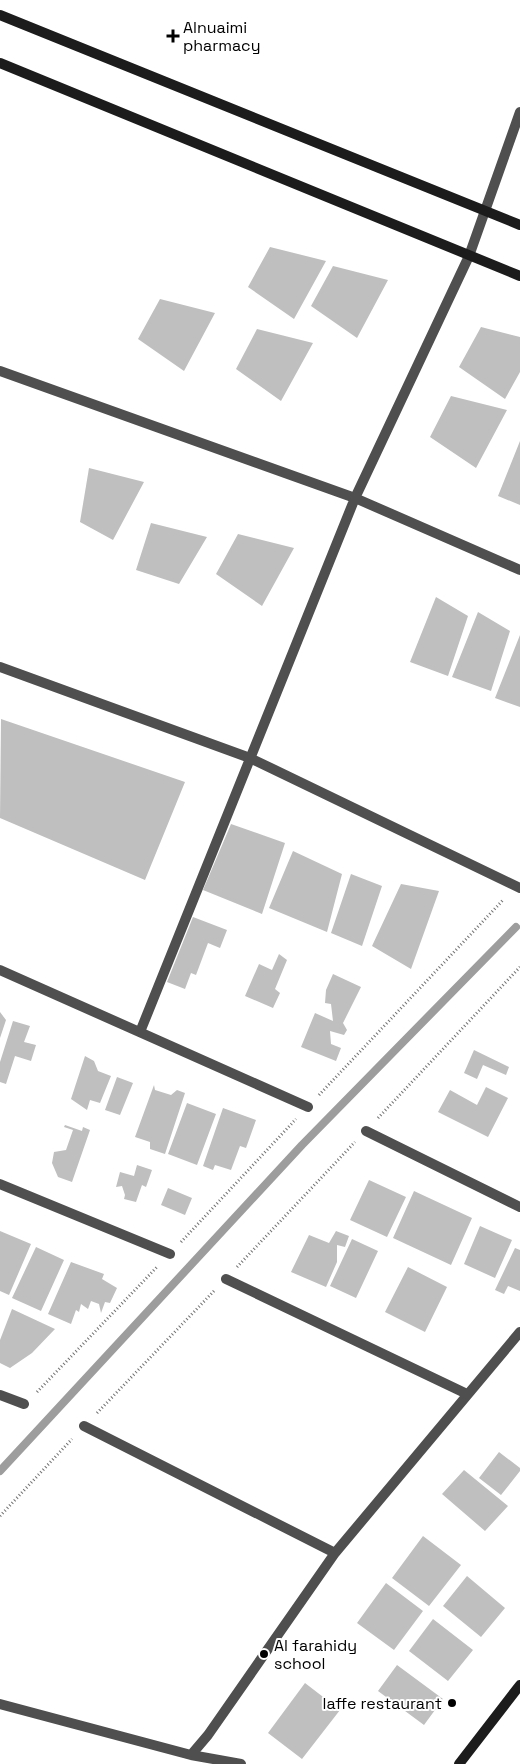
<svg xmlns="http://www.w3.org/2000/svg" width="520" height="1764" font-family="'Space Grotesk',sans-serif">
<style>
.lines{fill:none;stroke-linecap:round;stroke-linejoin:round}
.stream{stroke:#9d9d9d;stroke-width:8}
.building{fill:#bfbfbf}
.path{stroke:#717171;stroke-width:3;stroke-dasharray:1 2.5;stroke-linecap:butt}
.street{stroke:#4f4f4f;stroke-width:10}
.secondary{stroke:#1c1c1c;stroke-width:10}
.poi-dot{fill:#000;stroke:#fff;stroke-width:2}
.labels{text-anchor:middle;stroke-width:4;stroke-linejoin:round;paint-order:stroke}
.poi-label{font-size:16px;fill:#000;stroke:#fff;text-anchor:start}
</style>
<rect width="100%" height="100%" fill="#fff"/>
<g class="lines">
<!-- stream -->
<path class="stream" d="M0 1471 302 1145 516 927"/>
</g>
<!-- building -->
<path class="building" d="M270 247 326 261 294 319 248 287Z
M333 266 388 280 357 338 311 306Z
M160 299 215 313 184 371 138 339Z
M481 327 520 337V372L505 399 459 367Z
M257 329 313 343 281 401 236 369Z
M451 396 507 410 476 468 430 437Z
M520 441V505L498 496Z
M89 468 144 482 113 540 80 522Z
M151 523 207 537 179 584 136 570Z
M238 534 294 548 262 606 216 574Z
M436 597 468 616 448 676 410 662Z
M478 612 510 631 491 691 452 677Z
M520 635V707L495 698Z
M1 719 185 782 145 880 0 818Z
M231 824 285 843 262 914 203 890Z
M293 851 342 874 327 932 269 908Z
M351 874 382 886 362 946 331 933Z
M401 884 439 891 411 969 372 946Z
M193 917 227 930 220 948 208 943 196 975 191 973 185 989 167 982Z
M279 954 287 960 275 989 280 993 273 1008 245 996 259 964 272 970Z
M333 974 361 987 343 1023 347 1030 344 1035 330 1031 331 1044 341 1048 336 1061 301 1047 315 1013 333 1021 331 1004 325 1003 326 990Z
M0 1012 6 1020 0 1038Z
M13 1021 30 1026 24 1042 36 1045 31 1061 15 1056 6 1084 0 1082V1062Z
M474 1050 509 1067 506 1075 483 1065 477 1079 464 1073Z
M85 1056 94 1061 98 1071 111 1076 100 1103 90 1100 87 1110 71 1099Z
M117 1077 133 1083 120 1115 105 1110Z
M154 1085 155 1090 171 1095 177 1090 185 1093 165 1154 150 1149V1142L135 1137Z
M486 1087 508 1098 488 1137 438 1112 450 1090 477 1105Z
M187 1103 216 1114 197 1165 168 1154Z
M223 1108 256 1120 246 1148 240 1146 231 1170 215 1165 213 1170 203 1166Z
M65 1125 82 1131 83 1127 90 1130 72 1182 58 1177 52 1163 54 1152 66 1150 73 1130 64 1127Z
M137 1165 152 1170 146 1187 142 1185 136 1202 124 1199 125 1195 122 1186 116 1187 120 1172 134 1176Z
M369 1180 406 1197 387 1237 350 1220Z
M168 1188 192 1198 185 1215 161 1205Z
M414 1191 472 1218 451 1265 393 1238Z
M480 1226 512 1240 495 1278 464 1264Z
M0 1231 31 1244 9 1295 0 1291Z
M336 1231 349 1236 345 1247 337 1245V1262L326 1287 291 1272 309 1235 329 1243Z
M352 1239 378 1251 356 1298 330 1286Z
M36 1247 64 1260 41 1311 12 1298Z
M515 1248 520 1250V1291L508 1286 504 1294 495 1290Z
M71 1262 104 1274 102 1279 117 1288 110 1303 105 1302 101 1313 99 1304 91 1301 88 1309 81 1304 79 1312 76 1310 71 1324 48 1314Z
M408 1267 447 1287 425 1332 385 1312Z
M12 1309 55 1329 32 1353 10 1368 0 1363V1340Z
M499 1452 520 1468V1471L501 1495 479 1478Z
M464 1470 508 1506 485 1531 442 1494Z
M423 1536 461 1565 429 1606 392 1578Z
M467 1576 505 1608 481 1637 443 1606Z
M386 1583 423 1611 394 1650 357 1623Z
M433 1619 473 1650 448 1681 409 1651Z
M397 1665 443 1699 424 1725 378 1691Z
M305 1683 340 1710 302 1759 268 1733Z"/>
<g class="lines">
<!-- path -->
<path class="path" d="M319 1095 504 899
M378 1118 520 967
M181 1242 296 1119
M237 1267 355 1142
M37 1392 157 1267
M97 1413 214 1291
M0 1516 72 1439"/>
<!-- street -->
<path class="street" d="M0 371 355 498 520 570
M0 667 250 758 520 888
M0 970 308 1107
M140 1032 355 498 469 256 520 112
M366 1131 520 1207
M0 1184 170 1254
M226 1279 467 1394
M0 1395 24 1404
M84 1426 335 1553
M0 1704 191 1755 241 1764
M191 1755 208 1735 335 1553 520 1332"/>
<!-- secondary -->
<path class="secondary" d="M0 15 520 225
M0 63 520 276
M459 1764 520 1685"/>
</g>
<!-- markers -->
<g class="poi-dot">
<path d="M170.5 28.5h5v5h5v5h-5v5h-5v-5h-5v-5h5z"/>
<circle cx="264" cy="1654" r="5"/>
<circle cx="452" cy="1703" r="5"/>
</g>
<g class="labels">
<!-- poi labels -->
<g class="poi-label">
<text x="183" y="33">Alnuaimi<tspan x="183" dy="18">pharmacy</tspan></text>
<text x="274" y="1651">Al farahidy<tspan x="274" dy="18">school</tspan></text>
<text x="442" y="1709" text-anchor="end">laffe restaurant</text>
</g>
</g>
</svg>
